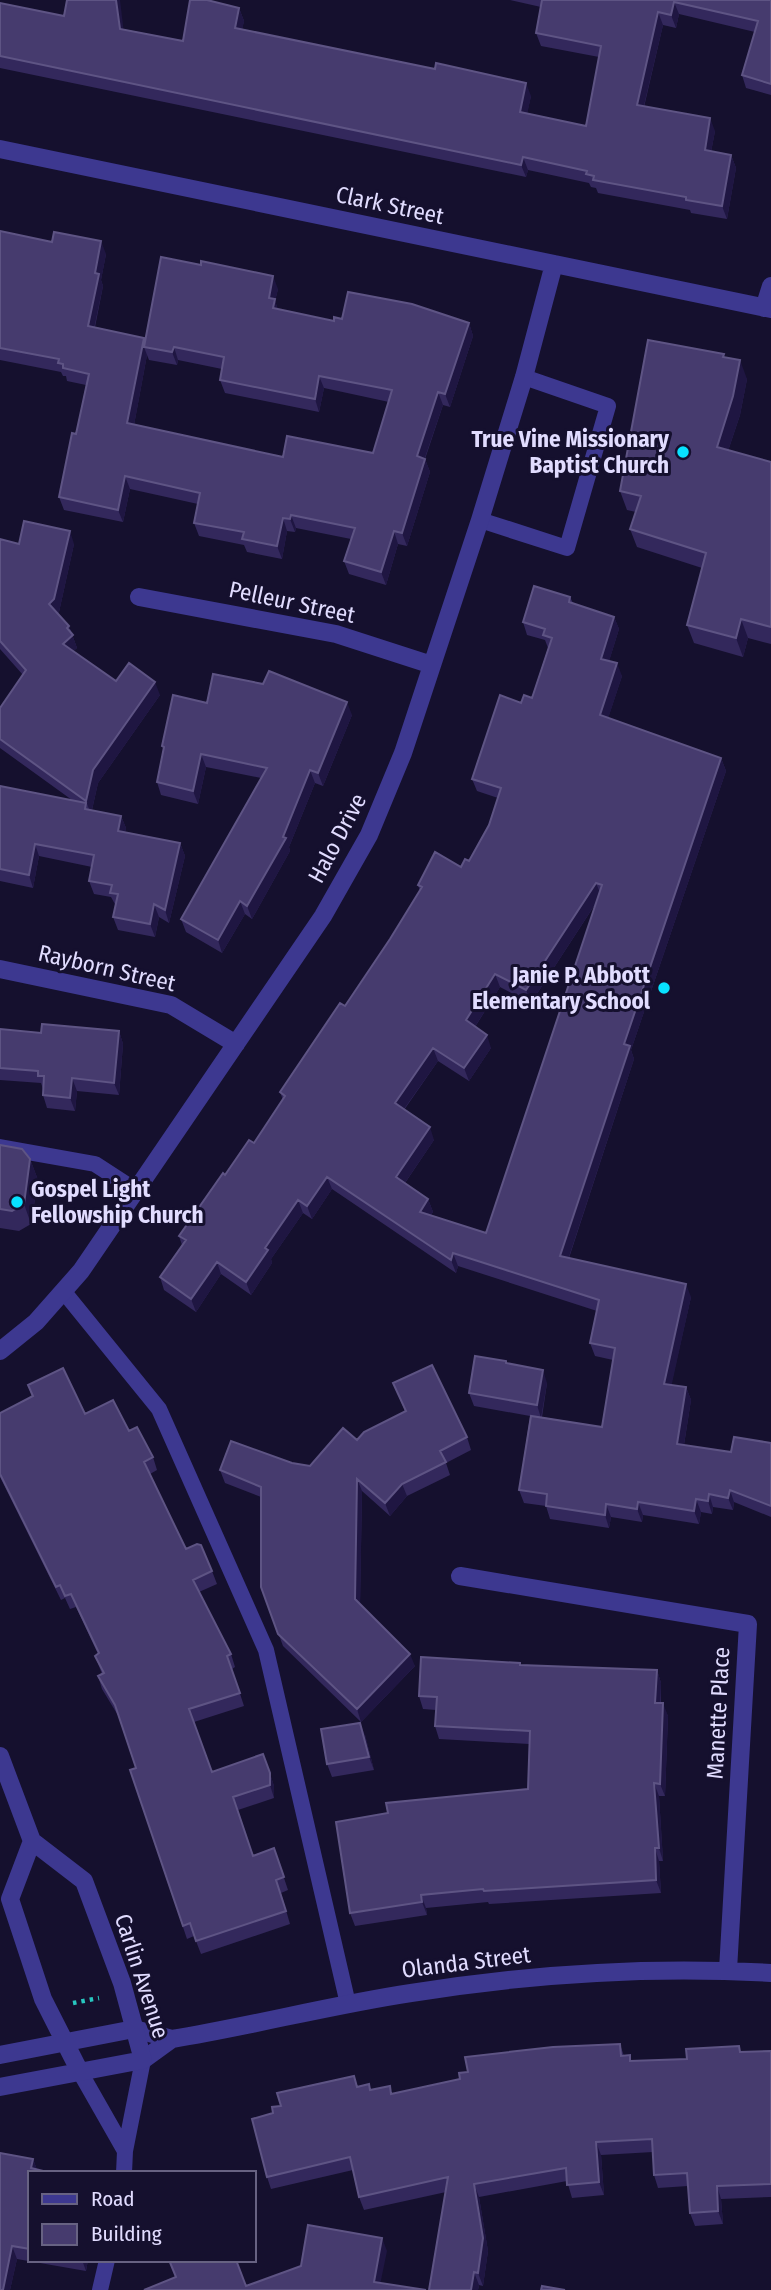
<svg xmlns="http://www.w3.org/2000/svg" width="771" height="2290" font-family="'Fira Sans Condensed',sans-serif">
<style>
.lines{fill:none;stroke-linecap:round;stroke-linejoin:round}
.path{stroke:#28c7c0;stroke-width:4.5;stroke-dasharray:3.5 5;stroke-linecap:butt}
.service{stroke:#3d3890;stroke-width:16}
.minor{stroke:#3d3890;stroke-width:18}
.tertiary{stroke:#3d3890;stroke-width:18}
.wall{fill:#33285c;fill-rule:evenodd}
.shaded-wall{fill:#1f1642}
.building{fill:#463b6e;stroke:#5e5484;stroke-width:2;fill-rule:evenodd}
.poi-dot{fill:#08e2ff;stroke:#15102e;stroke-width:2.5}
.labels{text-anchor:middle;stroke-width:6;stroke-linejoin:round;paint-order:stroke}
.street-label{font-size:23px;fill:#e1dcff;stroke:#15102e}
.poi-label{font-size:23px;font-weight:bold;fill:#e1dcff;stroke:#15102e;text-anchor:end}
</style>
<rect width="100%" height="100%" fill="#15102e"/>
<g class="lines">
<!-- path -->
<path class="path" d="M73 2003 99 1998"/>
<!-- service -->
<path class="service" d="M480 520 567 548 608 406 524 377
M0 1147 95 1164 135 1190
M64 1292 159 1409 266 1650 348 2004
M80 2072 125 2151
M124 2173 125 2151 143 2060
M100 2290 107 2260"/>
<!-- minor -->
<path class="minor" d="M0 149 771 309
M764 308 771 286
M139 597 336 634 432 665
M0 969 171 1005 236 1044
M0 1351 36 1322 81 1271 323 916 369 835 403 753 480 520 524 377 554 264
M460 1576 748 1624 728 1970
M134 2029 172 2039C252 2026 331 2005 411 1993 530 1974 651 1966 771 1973
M143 2060 172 2039"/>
<!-- tertiary -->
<path class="tertiary" d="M0 1756 32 1841 84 1881 122 1983 143 2060 0 2087
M32 1841 10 1899 43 1999 80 2072
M0 2055 134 2029"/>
</g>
<!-- wall -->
<path class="wall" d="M510 0H771V95L746 88 742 75 755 32 679 14 676 28 663 25 644 107 715 131 711 152 731 155 736 168 727 219 691 213 690 210 598 193 596 188 591 187 589 183 528 170 526 177 0 68V3L123 29 183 41 239 8 244 21 242 29 531 96 527 113 586 126 599 57 541 46 536 33 541 7Z
M0 231 106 254 101 280 103 286 95 327 144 338 145 342 278 289 275 301 278 310 334 321 342 319 469 323 473 336 450 407 443 405 425 459 430 472 407 546 398 544 386 585 349 574 344 561 351 539 296 528 295 532 287 531 282 559 247 552 244 545 199 536 194 523 198 504 130 489 123 522 64 510 59 497 76 434 86 385 67 381 66 376H63L61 372 0 360ZM147 355 149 360 177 365 178 360 222 369 220 380 225 393 319 412 324 388 389 402 373 453 283 457 134 425Z
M725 358 747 379 740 415 728 451 771 462V644L748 638 743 657 694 643 687 625 702 568 637 547 630 529 636 512 627 510 620 491Z
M0 539 19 544H74L59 612 57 614 69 626 77 648 73 651 116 681 160 695 98 783 92 810 121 816 126 828 125 832 180 843 185 856 169 923 159 917 155 937 118 930 113 917 116 906 111 897 94 894 89 881 92 867 39 856 33 888 0 881V786L72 800 0 748V708L23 675 0 649Z
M570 597 573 603 614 617 619 629 609 661 622 676 608 718 721 758 726 771 631 1050 634 1059 569 1258 691 1297 671 1385 686 1387 691 1400 684 1445 731 1452 771 1443V1517L734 1502 733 1510 713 1507 712 1514 701 1512 699 1524 643 1515 642 1522 611 1517 609 1528 550 1519 546 1506 524 1503 519 1490 530 1416 474 1406 469 1393 506 1361 507 1363 547 1383 542 1417 602 1427 613 1360 595 1356 590 1343 597 1311 458 1266 456 1273 332 1189 312 1219 303 1213 271 1259 272 1263 251 1295 221 1274 196 1312 164 1290 160 1277 182 1245 179 1236 225 1175 254 1143 283 1100 280 1092 345 1006 390 939 420 891 418 885 461 867 469 861 489 825 498 798 477 791 472 779 521 703 532 698 548 648 545 640 527 635 523 622ZM596 903 486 1233 431 1215 433 1212 428 1199 405 1183 434 1140 404 1110 438 1061 469 1081 491 1048 475 1027 500 987 531 1003Z
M207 703 352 715 323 786 315 783 289 847 290 851 252 919 245 914 222 953 186 932 181 919 261 778 206 767 198 804 161 795 157 782 164 750 162 746Z
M0 1029 41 1033 119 1031 123 1044 119 1095 77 1091 75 1111 47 1108 43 1095V1089L41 1083 0 1080Z
M0 1145 30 1159 38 1180 31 1224 19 1231 0 1228Z
M393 1383 467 1437 471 1450 446 1463 450 1475 407 1496 390 1516 362 1491 360 1604 415 1666 361 1722 283 1646 261 1587V1497L225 1483 220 1470 292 1463 310 1466 357 1440 405 1411Z
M28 1385 85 1414 129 1431 153 1457 157 1470 150 1474 186 1549 212 1571 217 1584 199 1592 231 1654 235 1667 232 1669 244 1706 194 1722 212 1772 263 1754 274 1786V1798L238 1810 253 1855 274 1848 288 1890 281 1893 290 1924 201 1954 194 1936 187 1939 130 1770 136 1768 119 1717 102 1689 98 1676 102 1674 95 1656 98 1654 76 1607 70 1609 65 1598 61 1600 0 1477V1413L32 1397Z
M520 1665 657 1670 661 1683V1703L668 1716 665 1796H659L663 1861H659L661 1893 489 1904 488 1902 426 1908 427 1915 355 1926 350 1913 388 1813 528 1789 529 1744 439 1739 435 1726 436 1710 423 1709 419 1696Z
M365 1735 374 1770 332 1777 327 1764Z
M620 2044 624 2056 632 2061 687 2059 741 2052 771 2051V2197L721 2199 723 2224 695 2226 690 2213 688 2186 658 2188 654 2175 653 2152 601 2155 604 2195 572 2198 567 2181 479 2197 488 2251 483 2286 479 2285 478 2290 446 2192 364 2210 359 2197 353 2170 271 2189 267 2177 273 2113 369 2084 371 2090 392 2094Z
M33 2159 37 2170 30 2173V2260H88L86 2271 17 2259 10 2290H0Z"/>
<!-- shaded-wall -->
<path class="shaded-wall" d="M116 0H120L125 42 120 29Z
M674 2 679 14 676 28 671 15Z
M239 8 244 21 240 41 235 28Z
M658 12 663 25 641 118 637 105Z
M526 83 531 96 525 125 520 112Z
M710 118 715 131 709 163 705 150Z
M731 155 736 168 727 219 722 206Z
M523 157 528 170 526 177 521 165Z
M101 241 106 254 101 280 103 286 92 338 88 326 95 273Z
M273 276 278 289 275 301 279 312 278 321 269 298Z
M469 323 473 336 450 407 445 394Z
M144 338 147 347H144L147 355 132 436 127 423Z
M174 347 178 360 177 365 172 352Z
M740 360 747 379 740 415 723 466 717 447Z
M319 376 324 388 319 412 315 399Z
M438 392 443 405 421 469 417 456Z
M425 459 430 472 407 546 402 533Z
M125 476 130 489 123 522 118 510Z
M291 515 296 528 295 532 290 519Z
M283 518 287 531 282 559 277 546Z
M70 531 74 544 59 612 53 617 49 604Z
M394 531 398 544 386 585 381 572Z
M614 617 619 629 606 671 601 659Z
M741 619 748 638 743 657 736 638Z
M69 626 77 648 68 657 63 644 67 628Z
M617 663 622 676 605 728 600 715Z
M155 682 160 695 98 783 91 814 86 801 93 770Z
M347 702 352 715 323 786 318 773Z
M201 754 206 767 198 804 193 791Z
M721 758 726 771 631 1050 634 1059 565 1269 560 1256 624 1044Z
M310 770 315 783 289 847 290 851 252 919 247 906 283 837Z
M121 816 126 828 123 844 118 831Z
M180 843 185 856 169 923 165 910Z
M35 844 39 856 33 888 29 875Z
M596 883 601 895 531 1003 526 990Z
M240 901 245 914 222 953 218 940Z
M154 904 159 917 155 937 150 924Z
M495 974 500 987 471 1033 466 1020Z
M119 1031 123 1044 119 1095 114 1083Z
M487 1035 491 1048 469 1081 464 1068Z
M433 1048 438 1061 399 1116 395 1103Z
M72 1078 77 1091 75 1111 70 1098Z
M430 1127 434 1140 400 1190 396 1177Z
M30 1159 38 1180 31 1224 24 1204Z
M327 1177 332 1189 312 1219 307 1206Z
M428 1199 433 1212 424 1225 420 1212Z
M298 1200 303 1213 271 1259 272 1263 251 1295 246 1282 265 1248Z
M453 1253 458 1266 456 1273 451 1260Z
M217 1262 221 1274 196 1312 191 1299Z
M686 1284 691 1297 669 1397 664 1384Z
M543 1370 547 1383 541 1418 537 1405Z
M686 1387 691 1400 682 1457 677 1444Z
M357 1479 362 1491 360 1612 355 1599Z
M402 1484 407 1496 390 1516 385 1503Z
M730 1490 734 1502 733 1510 728 1498Z
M709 1494 713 1507 712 1514 708 1501Z
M696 1499 701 1512 699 1524 694 1511Z
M638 1502 643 1515 642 1522 637 1509Z
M606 1504 611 1517 609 1528 605 1515Z
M410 1654 415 1666 361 1722 357 1709Z
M657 1670 661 1683 660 1715 655 1703Z
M663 1703 668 1716 665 1796 660 1784Z
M360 1723 365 1735 374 1770 369 1757Z
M270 1773 274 1786V1798L270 1785Z
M654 1783 659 1796 663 1861 659 1848Z
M655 1848 659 1861 661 1893 656 1880Z
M421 1895 426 1908 427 1915 422 1902Z
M596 2142 601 2155 604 2195 599 2182Z
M33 2159 38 2172 31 2168Z
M474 2184 479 2197 488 2251 483 2286 478 2273Z
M717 2186 721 2199 723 2224 718 2211Z
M382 2238 387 2251 379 2290 374 2282Z
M12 2246 17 2259 10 2290H3Z
M82 2260H88L86 2271Z
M474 2272 479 2285 478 2290H471Z"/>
<!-- building -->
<path class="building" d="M67 0H116L120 29 183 41 190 0H207L239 8 235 28 435 69 436 63 526 83 520 112 586 126 601 46 536 33 542 0H771V84L742 75 758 21 674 2 671 15 658 12 637 105 710 118 705 150 731 155 722 206 686 200V197L593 180 594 176 586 174 587 171 523 157 521 165 0 56V3L64 16Z
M0 231 52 242 54 232 101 241 95 273 99 274 88 326 144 338 127 423 283 457 287 436 373 453 392 390 319 376 315 399 220 380 224 357 174 347 172 352 144 347 161 257 201 265V261L273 276 269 298 275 299 273 308 334 321V317L342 319 348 292 412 304 469 323 445 394 438 392 417 456 425 459 402 533 394 531 381 572 344 561 355 528 291 515 290 519 283 518 277 546 242 539 244 532 194 523 200 493 125 476 118 510 59 497 72 433 76 434 89 374 63 368V364L58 363 59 359 0 348Z
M648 340 724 354 723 357 740 360 733 396 717 447 771 462V627L741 619 736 638 687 625 706 553 630 529 641 496 620 491Z
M24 521 70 531 54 599 49 604 69 626 67 628 73 635 63 644 116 681 129 663 155 682 93 770 86 801 0 739V708L26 670 0 641V539L19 544Z
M534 586 570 597 569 602 614 617 601 659 617 663 600 715 721 758 624 1044 630 1046 560 1256 686 1284 664 1384 686 1387 677 1444 731 1452 734 1437 771 1443V1506L730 1490 728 1498 709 1494 708 1501 696 1499 694 1511 638 1502 637 1509 606 1504 605 1515 546 1506 547 1494 519 1490 531 1416 602 1427 615 1348 590 1343 599 1300 453 1253 451 1260 327 1177 307 1206 298 1200 265 1248 268 1250 246 1282 217 1262 191 1299 160 1277 186 1240 179 1236 223 1173 225 1175 249 1140 254 1143 285 1096 280 1092 340 1003 345 1006 390 939 422 887 418 885 435 852 461 867 465 859 469 861 489 825 501 788 472 779 500 695 521 703 524 695 532 698 552 638 543 635 545 629 523 622ZM596 883 602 885 486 1233 420 1212 428 1199 396 1177 430 1127 395 1103 433 1048 464 1068 487 1035 466 1020 495 974 526 990Z
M269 671 347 702 318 773 310 770 283 837 286 838 247 906 240 901 218 940 181 919 267 768 201 754 193 791 157 782 164 747 162 746 173 695 207 703 213 674 263 684Z
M0 786 86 803 85 809 121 816 118 831 180 843 165 910 154 904 150 924 113 917 118 894 110 893 112 885 89 881 94 855 35 844 29 875 0 869Z
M42 1024 119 1031 114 1083 72 1078 70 1098 43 1095 44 1076H38V1071L0 1068V1029L41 1033Z
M0 1145 22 1149 30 1159 24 1204 12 1211 0 1209Z
M475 1356 506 1361V1363L543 1370 537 1405 469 1393Z
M432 1365 467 1437 440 1451 446 1462 402 1484 385 1503 357 1479 355 1599 410 1654 357 1709 278 1634 261 1587V1487L220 1470 231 1441 292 1463 310 1466 343 1428 357 1440 364 1432 406 1411 393 1383Z
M63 1368 85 1414 113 1400 129 1431 137 1427 153 1457 144 1462 186 1549 197 1544 201 1545 212 1571 193 1580 231 1654 227 1656 240 1693 189 1709 212 1772 263 1754 270 1773V1785L233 1797 253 1856 274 1848 284 1877 276 1880 286 1911 196 1941 190 1923 183 1926 130 1770 136 1768 115 1705 98 1676 104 1673 95 1656 99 1653 71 1594 65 1596 60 1585 56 1587 0 1474V1413L33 1396 28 1385Z
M421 1657 520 1663V1665L657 1670 655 1703H663L660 1784 654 1783 659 1848H655L656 1880 484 1891 483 1889 421 1895 422 1902 350 1913 336 1822 388 1813 386 1803 528 1789 530 1731 435 1726 437 1697 419 1696Z
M360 1723 369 1757 327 1764 321 1729Z
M620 2044 621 2056 630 2055V2061L687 2059 686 2049 739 2046 740 2052 771 2051V2184L717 2186 718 2211 690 2213 687 2173 654 2175 652 2139 596 2142 599 2182 567 2185 566 2168 474 2184 483 2238 478 2273 474 2272 471 2290H429L448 2177 359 2197 350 2157 267 2177 252 2119 273 2113 272 2107 281 2106 277 2093 354 2076 357 2087 369 2084 370 2090 390 2086 391 2094 460 2079 459 2073 468 2072 465 2057 553 2047Z
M0 2153 33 2159 31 2168 43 2171 42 2173H30V2249L12 2246 3 2290H0Z
M308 2225 382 2238 374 2282 426 2290H144L176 2277 169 2260H236L246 2286 301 2266Z
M542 2286 565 2290H541Z"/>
<!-- markers -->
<g class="poi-dot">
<circle cx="683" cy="452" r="7"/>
<circle cx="664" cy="988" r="7"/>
<circle cx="17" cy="1202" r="7"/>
</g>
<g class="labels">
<!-- street labels -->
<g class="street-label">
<text transform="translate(390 205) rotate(12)" y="8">Clark Street</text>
<text transform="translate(292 602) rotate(12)" y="8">Pelleur Street</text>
<text transform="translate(337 838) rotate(-62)" y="8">Halo Drive</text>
<text transform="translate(107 968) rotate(13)" y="8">Rayborn Street</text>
<text transform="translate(718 1713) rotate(-87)" y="8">Manette Place</text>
<text transform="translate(466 1962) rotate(-7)" y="8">Olanda Street</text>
<text transform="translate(142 1976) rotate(72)" y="8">Carlin Avenue</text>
</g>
<!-- poi labels -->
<g class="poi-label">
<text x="669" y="447">True Vine Missionary<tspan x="669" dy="26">Baptist Church</tspan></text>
<text x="650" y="983">Janie P. Abbott<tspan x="650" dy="26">Elementary School</tspan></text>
<text x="31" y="1197" text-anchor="start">Gospel Light<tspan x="31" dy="26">Fellowship Church</tspan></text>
</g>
</g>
<!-- legend -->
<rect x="28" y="2171" width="228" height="91" fill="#15102e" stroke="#676282" stroke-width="2"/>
<rect x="42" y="2194" width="35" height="10" fill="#3d3890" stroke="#676282" stroke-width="2"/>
<text x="91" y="2206" font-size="21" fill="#e1dcff">Road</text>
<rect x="42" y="2224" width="35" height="21" fill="#463b6e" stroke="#676282" stroke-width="2"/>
<text x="91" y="2241" font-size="21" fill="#e1dcff">Building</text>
</svg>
